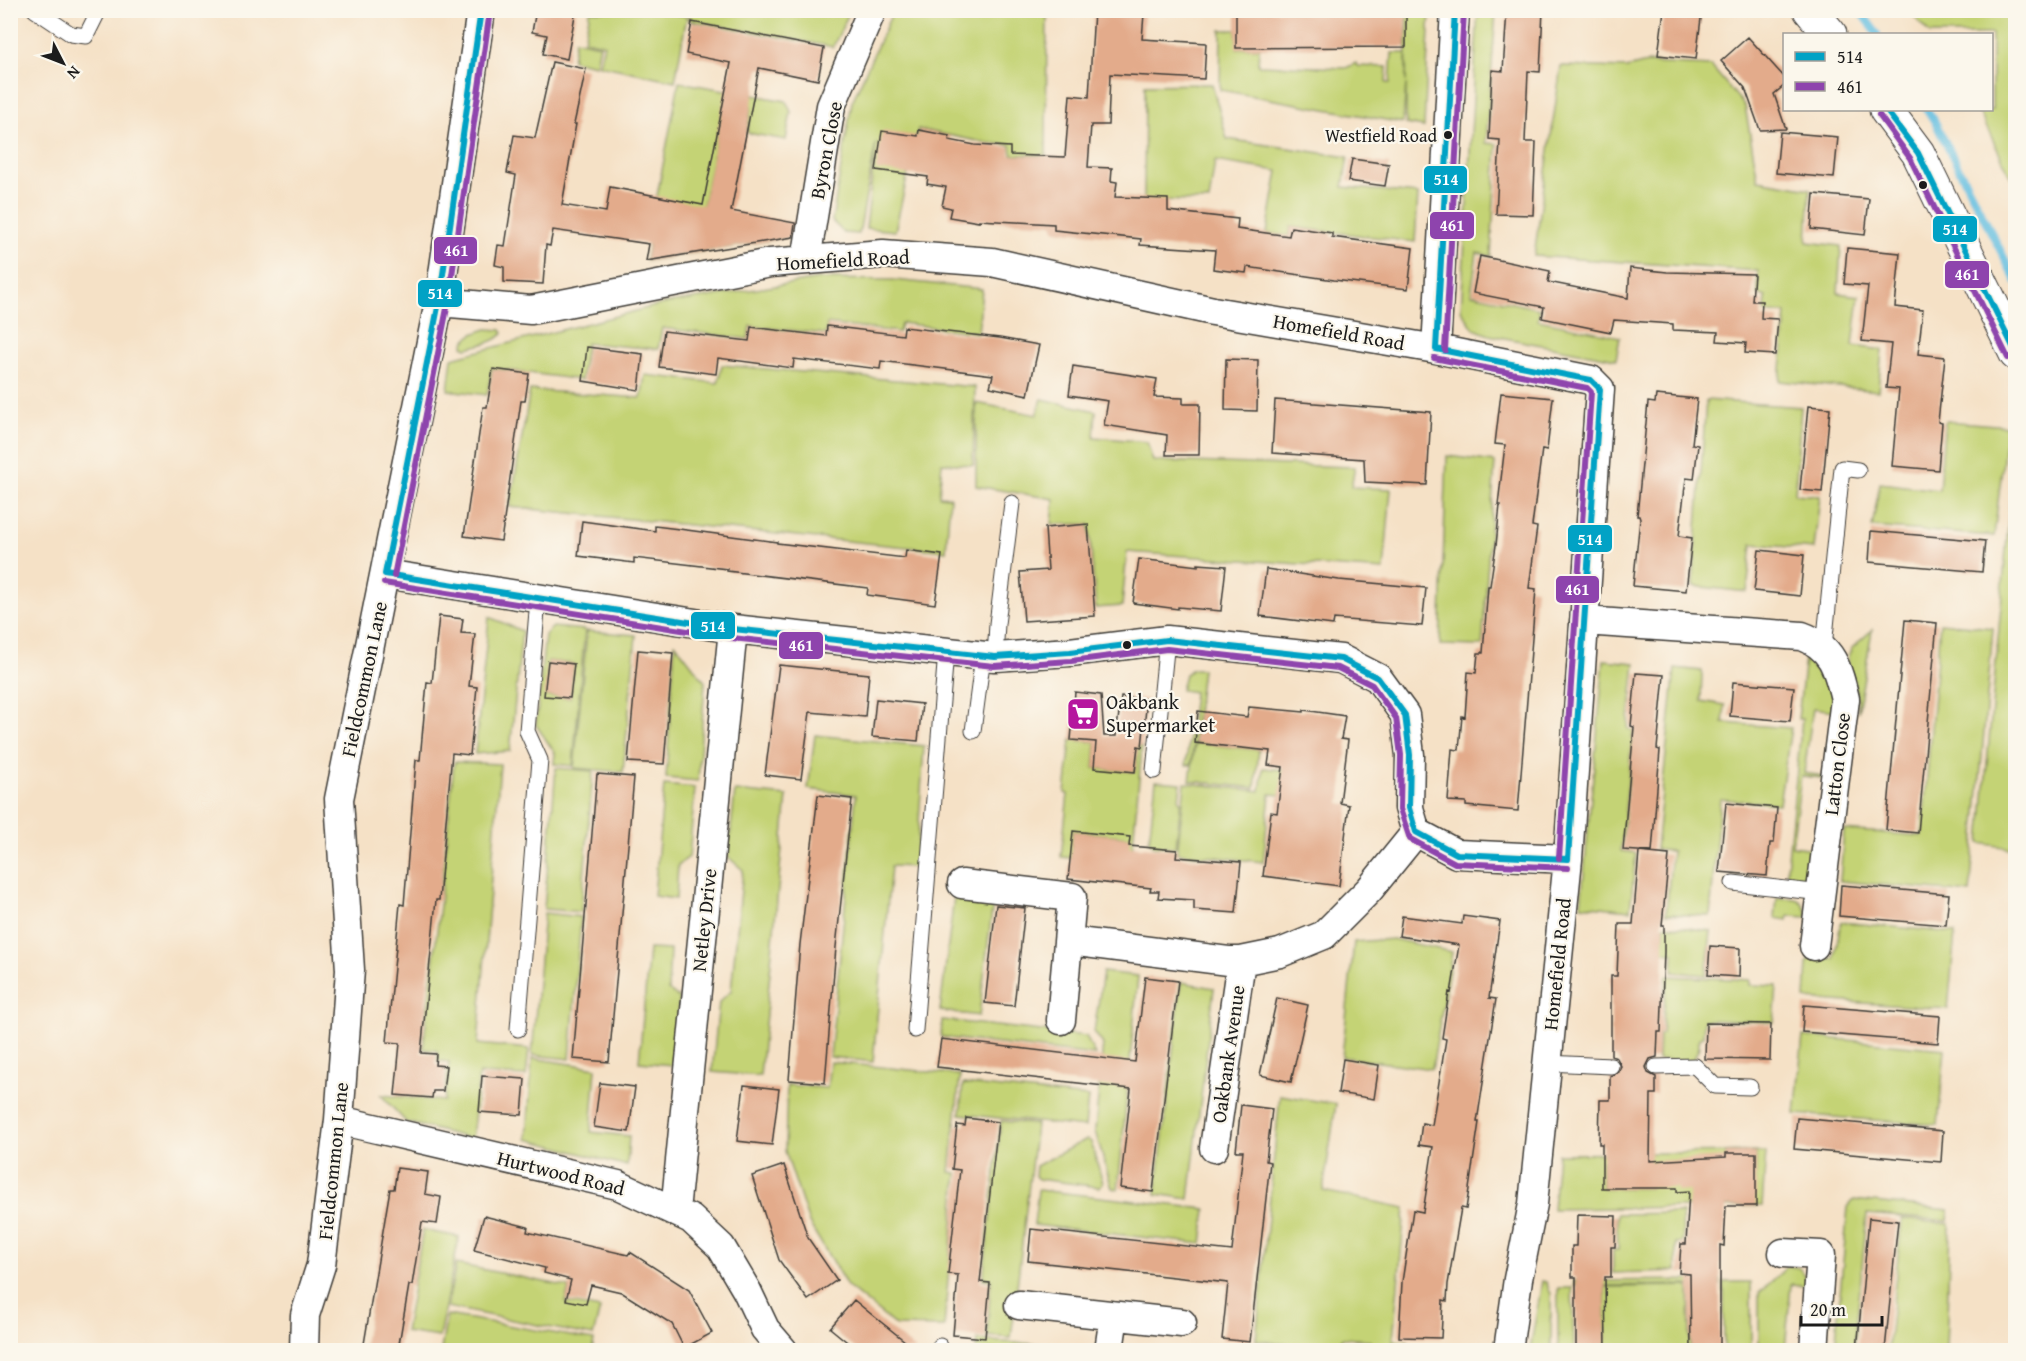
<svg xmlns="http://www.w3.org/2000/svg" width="2026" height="1361" font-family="'Gentium Book Plus',serif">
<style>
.green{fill:#c4d375;stroke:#707848;stroke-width:1.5;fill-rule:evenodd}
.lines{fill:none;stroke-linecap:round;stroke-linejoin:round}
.stream{stroke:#62bee0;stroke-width:8}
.building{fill:#e3ab8b}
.service-casing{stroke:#3d3a36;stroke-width:17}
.minor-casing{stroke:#3d3a36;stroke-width:31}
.tertiary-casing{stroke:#3d3a36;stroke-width:35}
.service{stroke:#fff;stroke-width:15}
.minor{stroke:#fff;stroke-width:28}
.tertiary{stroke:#fff;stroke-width:33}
.bus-1-casing{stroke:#fbf7ec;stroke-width:10}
.bus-2-casing{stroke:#fbf7ec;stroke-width:10}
.bus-1{stroke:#01a2c5;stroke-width:6}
.bus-2{stroke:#8e44ad;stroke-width:6}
.bus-dot{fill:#1c1c1c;stroke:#fbf7ec;stroke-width:2}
.labels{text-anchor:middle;stroke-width:4.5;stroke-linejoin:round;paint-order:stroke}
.bus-label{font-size:18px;fill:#1c1c1c;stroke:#fbf7ec;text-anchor:end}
.street-label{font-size:20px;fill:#1c1c1c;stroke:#fbf7ec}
.poi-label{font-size:20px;fill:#1c1c1c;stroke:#fbf7ec;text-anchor:start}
.line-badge{stroke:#fbf7ec;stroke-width:2}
.badge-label{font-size:16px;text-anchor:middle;font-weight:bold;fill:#fff}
</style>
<rect width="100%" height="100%" fill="#fbf7ec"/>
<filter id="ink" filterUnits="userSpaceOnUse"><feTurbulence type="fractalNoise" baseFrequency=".0167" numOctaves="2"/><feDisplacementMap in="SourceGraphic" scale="12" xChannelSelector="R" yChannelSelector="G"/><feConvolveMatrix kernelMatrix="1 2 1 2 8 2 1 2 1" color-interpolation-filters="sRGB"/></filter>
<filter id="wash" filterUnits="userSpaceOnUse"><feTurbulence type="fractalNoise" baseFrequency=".008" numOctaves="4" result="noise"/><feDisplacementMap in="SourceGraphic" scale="24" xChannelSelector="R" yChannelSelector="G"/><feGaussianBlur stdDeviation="1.35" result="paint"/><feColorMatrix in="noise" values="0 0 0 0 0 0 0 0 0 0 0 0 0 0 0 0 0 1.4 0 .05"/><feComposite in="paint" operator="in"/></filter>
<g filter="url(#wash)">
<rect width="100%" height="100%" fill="#f5e1c6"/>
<!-- green -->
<path class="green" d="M590 11H655L687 16 675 81 599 65 604 44 584 40Z
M691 11V10L850 11 833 47 689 20Z
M893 11H1047L1046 155H1015L1012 154 1011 145 987 143 918 129 895 231 866 228 876 143 859 234 844 233 832 221 852 102Z
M1408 11H1430L1424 127 1406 124V84L1403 123 1220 90 1221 30H1236L1237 48H1259L1258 65 1346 68 1356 63 1357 66 1387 67 1386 83H1390L1392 53H1406V82Z
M1478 11H1496L1486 143 1497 144 1491 256 1477 253 1471 294 1540 309 1538 320 1620 337 1616 359 1489 335 1474 329 1461 310Z
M1909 11H2015V185L1978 110H1992V34H1930Z
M575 40 600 45 596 65 572 60Z
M1647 63 1711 66 1745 106 1758 180 1810 189 1807 242 1841 246 1838 293 1859 296 1853 346 1882 350 1878 391 1780 381 1786 313 1765 312 1766 297 1758 294V271L1534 256 1561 66 1627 68Z
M679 82 786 101 791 112 786 140 747 133 751 107 724 102 698 231 784 238 646 261 657 196Z
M1212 84 1227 139 1348 157 1343 187 1418 194 1415 242 1291 227 1289 236 1267 233 1278 171 1215 161 1209 201 1144 200 1145 85Z
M819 279 894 280 982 289 978 333 901 323 899 332 827 324 826 334 750 326 748 339 662 328 658 349 586 343 581 380 492 368 487 395 448 390 452 358 663 304Z
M487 329 501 330 503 333C496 343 478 345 467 348L463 346C466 335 477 332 487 329Z
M722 365 975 387 973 465 942 463 939 496 950 497 946 551 510 507 530 390 641 398 645 375 718 383Z
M1042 399 1096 411 1094 437 1147 442 1153 461 1355 467 1351 487 1391 489 1384 570 1127 552 1122 606 1096 608 1089 524H1052L1054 499 976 486V403L1037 415Z
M1706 400 1801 407 1795 494 1820 496 1814 549 1752 544 1747 592 1693 586Z
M1945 421 2007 426 1994 536 1872 527 1880 483 1939 490Z
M2015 447 2016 849H2015L1980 843Z
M1447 456 1495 462 1482 646 1440 645Z
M489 617 522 631 510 751 475 754Z
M1940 623 1993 628 1970 893 1840 881 1844 830 1922 836Z
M553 627 585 630 573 766 554 764 555 753 536 725 545 635ZM548 661 574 664 570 698 545 696Z
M1872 630 1858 712 1856 688 1848 665V656L1852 648Z
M587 631 636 635 623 772 574 768Z
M675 643 705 682 698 781 666 778Z
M1805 658 1833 693 1834 711 1813 708 1804 773 1824 776 1823 778 1801 776 1792 846 1814 849 1812 868 1806 877 1786 879 1802 719H1798Z
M1604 660 1635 663 1628 729 1633 730 1621 851 1636 853 1630 910 1581 905Z
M1675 668 1702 671 1701 701 1725 705 1723 723 1791 728 1779 804 1720 799 1710 916 1666 914 1672 851 1656 850Z
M1193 669H1202L1191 765H1186L1194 692 1181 690 1185 674Z
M815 735 924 746 916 867 891 866 873 1062 830 1057 856 795 808 789Z
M1071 740 1096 742 1094 768 1135 772 1138 746 1142 747 1129 885H1125L1129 837 1073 831 1071 858 1061 857 1068 794 1065 793Z
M1195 743 1259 750 1255 788 1190 781Z
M454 762 500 764 478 1044 529 1049 526 1076 479 1074 472 1139 406 1122 381 1095 444 1101 449 1062 438 1061V1051L423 1049 440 905Z
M556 768 593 771 581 912 544 909Z
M1263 768 1295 771 1292 796 1270 794 1263 862 1177 853 1185 783 1260 791Z
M1156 781 1181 783 1179 800 1181 801 1176 847 1154 846 1149 841Z
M664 785 695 788 689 857 678 865 676 899 654 896Z
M735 791 787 796 760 1076 712 1072 719 1002 731 991 743 870 728 857Z
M954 897 993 902 979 1016 940 1011Z
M1777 898C1796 898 1804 897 1808 917L1788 916 1787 920 1775 918Z
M544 913 581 917 570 1059 532 1055Z
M1841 922 1955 933 1948 1009 1805 999 1807 963 1812 958 1834 959Z
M1664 925 1711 931 1706 975 1673 972 1674 953 1663 952Z
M1393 939 1452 952 1432 1069 1342 1057 1354 942Z
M649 949 670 950 668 990 679 998 673 1065 639 1062Z
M1103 972 1138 976 1118 1189 1112 1188 1095 1131 1103 1044 1094 1032Z
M1667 976 1750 980V985L1777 986 1774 1022 1704 1020 1703 1037 1699 1038V1047L1693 1061 1658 1060 1659 1034H1662Z
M1181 982 1214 988 1189 1199 1156 1194Z
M942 1020 1086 1036 1095 1055 941 1037Z
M1803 1036 1945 1049 1938 1125 1795 1114Z
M532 1058 596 1068 591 1132 629 1136 627 1166 527 1139Z
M830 1062 960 1075 950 1172 957 1173 944 1327 896 1326 847 1286 809 1223 785 1151 787 1085 827 1088Z
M963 1084 1088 1097 1085 1127 960 1114Z
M1280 1095 1336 1104 1323 1191 1405 1208 1393 1340 1408 1342V1350H1369L1370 1340 1342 1338 1340 1350H1289V1345L1256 1340Z
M1001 1121 1036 1124 1011 1338 987 1336 991 1280 983 1279Z
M1087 1139 1091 1142 1103 1183 1099 1187 1038 1179 1035 1176 1036 1166Z
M1766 1152 1762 1206 1553 1209 1558 1154ZM1726 1153H1756L1755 1206H1726ZM1602 1160H1650V1188H1602Z
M1038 1190 1206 1209 1202 1244 1034 1225Z
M1854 1200 1949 1210 1948 1221 1867 1214 1854 1350H1835L1848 1207Z
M1682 1213 1683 1242 1676 1243V1271L1613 1273V1250H1618L1617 1214Z
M1902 1219 1950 1224 1946 1350H1888Z
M423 1230 459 1237 439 1337 405 1332Z
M456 1264 569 1287 565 1302 600 1309 593 1336 447 1307Z
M1788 1266 1800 1268 1809 1281 1810 1286 1791 1284 1785 1350H1759V1293Z
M1720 1280V1285L1574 1286V1281Z
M1542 1281 1546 1282 1551 1294V1350H1530Z
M1724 1282H1751V1350H1724Z
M1689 1286 1690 1350H1606L1605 1287Z
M1558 1288H1572L1574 1350H1558Z
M447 1315 594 1340 592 1350H441Z
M977 1340 1088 1348 1087 1350H976Z"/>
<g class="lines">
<!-- stream -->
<path class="stream" d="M1859 10 1877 34
M1927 110 1935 122 2016 281"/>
</g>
<g id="blocks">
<!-- building -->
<path class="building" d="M536 10H576L567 59 543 54 547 35 532 32Z
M1094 10 1144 14 1142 39 1206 43 1204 79 1110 74 1108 125H1091L1088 167 1112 168 1111 181 1117 182 1115 197 1168 199V211L1238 219 1237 229 1289 236 1291 227 1332 233V237L1413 248 1408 289 1334 280 1247 267 1246 273 1213 269 1215 250 1140 245 1141 239 1054 230V224L979 220V222L949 217 951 208 942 206 946 187 927 184 928 177 876 170 882 131 918 136 919 130 950 136 949 140 975 145 1010 147V155L1065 157 1070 95 1089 97Z
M1236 10H1406V47L1236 48Z
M1507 10H1543L1540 72 1528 71 1525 142H1536L1533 215 1496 214 1500 140 1489 139 1492 70 1503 71Z
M1664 10H1702L1696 59 1658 55Z
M692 22 824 48 818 80 759 68 731 211 795 223 793 237 646 261 649 244 553 230 550 246 546 245 543 284 504 282V267L495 265 498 245 505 246 516 175 507 173 514 135 535 138 552 62 586 69 574 124H576L562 205 606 212 610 187 703 205 731 63 686 54Z
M1748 37 1785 78V85L1774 94 1786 129 1760 130 1745 88 1721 61Z
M1780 132 1838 137 1834 178 1776 173Z
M1352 159 1389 164 1385 186 1348 181Z
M1814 194 1869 199 1865 235 1811 229Z
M1847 248 1900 253 1895 307 1923 310 1918 354 1945 357 1938 422 1942 423 1938 470 1892 466 1899 389 1886 388 1891 344 1862 341 1868 286 1844 284Z
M1480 256 1550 271 1548 282 1628 298 1630 268 1667 272 1754 274 1752 301H1762L1761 318 1778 319 1775 355 1745 353 1746 343 1717 341 1718 332 1673 330V324L1614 320 1611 332 1542 318 1544 307 1473 293Z
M827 326 903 335 904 327 1000 338 1039 345 1028 395 990 387 993 375 881 361 880 369 794 359 793 368 718 358 716 374 659 367 664 331 749 341 751 327 826 336Z
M587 347 643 354 639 390 583 381Z
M1226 359 1258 360 1257 411 1225 410Z
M1073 366 1157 379 1154 397 1183 398V404H1200L1199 455H1166L1167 435 1104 425 1108 401 1069 395Z
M493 369 529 374 525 401H521L501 541 464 536 483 407H487Z
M1501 393 1553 398 1547 450 1542 449 1532 526 1537 527 1529 588 1536 589 1518 811 1466 806V802L1448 801 1452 749 1459 750 1462 716 1465 717 1468 672 1476 673 1478 653H1483L1488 586H1490L1496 545 1500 505H1498L1505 445 1495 444Z
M1656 395 1697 399 1692 444 1698 445 1694 479 1686 478 1679 536 1692 538 1686 591 1633 586 1640 519 1639 516H1637L1648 402 1655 403Z
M1275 400 1431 412 1427 485 1365 482 1364 459 1272 453Z
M1808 406 1830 408 1822 492 1800 490Z
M582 521 655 531V526L679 529 777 542V543L905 558 906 550 942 555 935 604 867 595 868 588 727 571V569L634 558V563L578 556Z
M1088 524 1095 616 1024 621 1020 572 1048 570 1045 528Z
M1871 531 1985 541 1982 572 1869 562Z
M1759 550 1804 555 1800 596 1754 591Z
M1139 559 1198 566V564L1226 566 1221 611 1178 607V609L1133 603Z
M1266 569 1339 580 1426 588 1422 626 1334 619 1333 625 1260 616Z
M439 616 463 619 461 633 475 634 469 686 477 687 470 755 452 753 439 900H436L421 1053 436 1054 435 1065 446 1066 443 1091H433L432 1098 395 1095 400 1043 387 1042 400 904 404 905 416 760H420L427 682 432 683Z
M1905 620 1937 623 1918 833 1886 830Z
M638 650 673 653 664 764 628 762Z
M548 661 574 664 570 698 544 696Z
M779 665 869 674 865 717 810 712 801 779 765 775Z
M1636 673 1664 675 1657 749 1660 750 1652 852 1623 850 1634 727 1631 726Z
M1733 682 1794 687 1790 721 1730 716Z
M1075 692 1101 695 1104 736H1116L1121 697 1147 699 1142 747 1138 746 1135 772 1094 768 1096 742 1071 740Z
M876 699 922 704 918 741 872 737Z
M1249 707 1304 712V710L1345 716 1341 739 1348 740 1340 803 1349 805 1339 886 1263 876 1271 812 1277 813 1283 767 1268 765 1270 751 1195 743 1198 711 1247 717Z
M597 774 634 777 609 1062 573 1059Z
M818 795 852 799 836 947 825 1083 789 1080 800 944Z
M1726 803 1777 808 1774 843H1770L1767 876 1719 872Z
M1073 831 1130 837 1129 846 1177 850 1176 857 1241 862 1236 913 1194 910V900L1158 898 1159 891H1150L1151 888 1068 879Z
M1639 852 1669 855 1662 925H1664V952L1661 1032H1658L1657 1057 1650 1059 1646 1067 1648 1073 1656 1077V1094H1651L1650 1161 1726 1157V1153H1756V1206H1726L1724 1246 1720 1245V1350H1691L1690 1274 1679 1273 1681 1244H1686L1689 1191 1677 1192V1188H1602V1144H1599L1600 1100H1610V1076L1619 1072 1621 1066 1617 1058 1611 1056V976H1617L1619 924H1633Z
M1841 885 1949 894 1946 925 1839 916Z
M996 905 1025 908 1014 1006 985 1003Z
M1402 916 1462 924 1463 916 1500 921 1489 998 1496 999 1477 1122H1479L1466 1209 1461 1208 1448 1284 1447 1301 1443 1300 1441 1338 1399 1337 1402 1282 1413 1210 1423 1212 1433 1147 1419 1145 1422 1123 1432 1125 1446 1039 1442 1038 1449 992 1451 993 1459 945 1399 936Z
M1710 946 1740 948 1739 977 1708 975Z
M1145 977 1178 981 1153 1192 1120 1188 1131 1089 937 1067 941 1039 1135 1062Z
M1277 998 1308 1005 1291 1082 1260 1075Z
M1804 1005 1940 1016 1938 1043 1802 1032Z
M1706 1023 1771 1024 1770 1060 1705 1059Z
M1343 1059 1379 1065 1374 1099 1338 1093Z
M482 1076 525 1079 522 1115 479 1112Z
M600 1083 635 1087 629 1132 594 1127Z
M744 1085 779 1089 772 1145 737 1141Z
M1241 1105 1272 1109 1266 1161 1270 1162 1250 1342 1222 1339 1228 1283 1028 1261 1031 1229 1232 1251 1243 1151H1236Z
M966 1118 998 1122 980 1282 990 1283 985 1338 953 1335 958 1275 948 1274 960 1170 952 1169 957 1125 965 1126Z
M1797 1118 1943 1131 1941 1162 1794 1149Z
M784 1165 808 1238 837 1280 808 1300 779 1260 752 1176Z
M397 1168 428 1172 425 1194 441 1197 437 1224 422 1222 412 1285H409L398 1350H363L390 1189H394Z
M1577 1215 1616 1216 1615 1247H1611V1277H1605L1606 1350H1576V1277H1572V1246H1576Z
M484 1216 528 1227 527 1232 628 1255 630 1252 689 1290 712 1333 684 1348 672 1324 621 1292 591 1285 586 1304 566 1300 571 1280 544 1273 545 1268 474 1250Z
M1869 1218 1898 1221 1885 1350H1857Z
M854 1300 871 1314 916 1350H857L830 1328Z"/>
</g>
</g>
<g filter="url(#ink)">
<use href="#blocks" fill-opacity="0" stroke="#3d3a36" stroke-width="1.5"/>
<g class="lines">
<!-- service casing -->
<g class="service-casing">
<path id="service" d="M35 10 71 34 86 36 99 10
M1824 647 1842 468 1858 470
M995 657 997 624 1012 503
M973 731 983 656
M1154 771 1167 640
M1733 883 1822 893
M518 1029 540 760 527 731 538 599
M915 1030 946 652
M1547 1063 1611 1066
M1656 1067 1695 1066 1715 1086 1750 1087
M939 1350 940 1346"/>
</g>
<!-- minor casing -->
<g class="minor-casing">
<path id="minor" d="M806 260 831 106 872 10
M439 302 531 310 770 263 883 254 992 262 1213 311 1436 349 1591 380 1600 389 1568 859 1533 1204 1518 1279 1508 1350
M1436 349 1455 10
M385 574 733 629 995 657 1070 652 1167 640 1341 659 1378 678 1405 715 1410 755 1409 808 1416 832 1457 854 1568 859
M1584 621 1802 636C1833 647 1838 670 1845 699L1814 946
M962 884 1072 897 1061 1020
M1070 941 1228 961H1241L1280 953 1324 935 1369 890 1416 832
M339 1120 618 1185 691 1219 721 1247 747 1291 765 1329 783 1350
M1214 1148 1241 961
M675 1211 733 629
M1783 1253 1821 1255 1814 1350
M1019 1305 1182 1323
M304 1350 305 1315 321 1265 339 1120 350 970 339 799 439 302 481 10
M1109 1350 1114 1316"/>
</g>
<!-- tertiary casing -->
<g class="tertiary-casing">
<path id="tertiary" d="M1810 10 1830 34
M1886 110 1918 153 2016 354"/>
</g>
<!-- service -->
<use href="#service" class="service"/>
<!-- minor -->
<use href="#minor" class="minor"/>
<!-- tertiary -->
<use href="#tertiary" class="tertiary"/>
<!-- bus-1 casing -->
<g class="bus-1-casing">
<path id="bus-1" d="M1886 110 1918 153 2016 353
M1436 349 1591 380 1600 389 1568 859
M1436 349 1455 10
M385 574 733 629 995 657 1070 652 1167 640 1341 659 1378 678 1405 715 1410 755 1409 808 1416 832 1457 854 1568 859
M385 574 439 302 481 10"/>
</g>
<!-- bus-2 casing -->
<g class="bus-2-casing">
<path id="bus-2" d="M1879 115 1910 158 2008 358
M1445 350 1464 11
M1434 358 1587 388 1591 392 1559 858
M394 576 448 303 490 11
M384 583 732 638 994 666 1071 661 1167 649 1338 668 1372 685 1396 718 1401 755 1400 809 1410 839 1455 863 1568 868"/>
</g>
<!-- bus-1 -->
<use href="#bus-1" class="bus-1"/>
<!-- bus-2 -->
<use href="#bus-2" class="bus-2"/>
</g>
</g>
<!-- icons -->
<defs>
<g id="supermarket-square" transform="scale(1.725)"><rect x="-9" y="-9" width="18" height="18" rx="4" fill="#b5179e" stroke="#fbf7ec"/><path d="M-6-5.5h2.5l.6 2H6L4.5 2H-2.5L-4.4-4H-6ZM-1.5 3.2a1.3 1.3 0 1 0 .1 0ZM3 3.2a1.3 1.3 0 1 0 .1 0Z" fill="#fff"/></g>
</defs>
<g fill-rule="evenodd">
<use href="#supermarket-square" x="1083" y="714"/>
</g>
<!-- markers -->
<g class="bus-dot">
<circle cx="1448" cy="135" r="5"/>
<circle cx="1923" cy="185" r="5"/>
<circle cx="1127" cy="645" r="5"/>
</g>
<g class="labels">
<!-- bus labels -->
<g class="bus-label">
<text x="1437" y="142">Westfield Road</text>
</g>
<!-- street labels -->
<g class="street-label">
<text transform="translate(826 150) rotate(-79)" y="7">Byron Close</text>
<text transform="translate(843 260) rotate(-3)" y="7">Homefield Road</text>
<text transform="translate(1339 332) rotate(10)" y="7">Homefield Road</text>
<text transform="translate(364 679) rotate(-78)" y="7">Fieldcommon Lane</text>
<text transform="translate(1837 764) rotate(-83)" y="7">Latton Close</text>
<text transform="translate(704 920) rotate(-84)" y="7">Netley Drive</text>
<text transform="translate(1557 964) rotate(-84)" y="7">Homefield Road</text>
<text transform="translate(1228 1054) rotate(-82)" y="7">Oakbank Avenue</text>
<text transform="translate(333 1161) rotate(-84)" y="7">Fieldcommon Lane</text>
<text transform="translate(561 1173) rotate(14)" y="7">Hurtwood Road</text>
</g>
<!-- poi labels -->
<g class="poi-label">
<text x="1106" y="709">Oakbank<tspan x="1106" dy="23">Supermarket</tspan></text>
</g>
</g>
<g class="line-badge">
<rect x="1423" y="165" width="45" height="29" rx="6" fill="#01a2c5"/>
<rect x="1429" y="211" width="46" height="29" rx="6" fill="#8e44ad"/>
<rect x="1932" y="215" width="46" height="28" rx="6" fill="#01a2c5"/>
<rect x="433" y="236" width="45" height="29" rx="6" fill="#8e44ad"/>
<rect x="1944" y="260" width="46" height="29" rx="6" fill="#8e44ad"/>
<rect x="417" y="279" width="46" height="29" rx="6" fill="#01a2c5"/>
<rect x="1567" y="524" width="46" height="29" rx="6" fill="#01a2c5"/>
<rect x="1555" y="575" width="45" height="29" rx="6" fill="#8e44ad"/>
<rect x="690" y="611" width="46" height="29" rx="6" fill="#01a2c5"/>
<rect x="778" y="631" width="46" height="29" rx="6" fill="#8e44ad"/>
</g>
<g class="badge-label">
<text x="1446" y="185">514</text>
<text x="1452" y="231">461</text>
<text x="1955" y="235">514</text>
<text x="456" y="256">461</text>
<text x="1967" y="280">461</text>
<text x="440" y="299">514</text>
<text x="1590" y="545">514</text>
<text x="1577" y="595">461</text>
<text x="713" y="632">514</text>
<text x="801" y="651">461</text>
</g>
<!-- margin -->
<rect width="2026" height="1361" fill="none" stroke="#fbf7ec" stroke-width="36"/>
<!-- legend -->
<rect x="1783" y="33" width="210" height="78" fill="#fbf7ec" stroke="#a29f99" stroke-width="1.5"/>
<rect x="1795" y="52" width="30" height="9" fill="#01a2c5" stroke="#a29f99" stroke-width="1.5"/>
<text x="1837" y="63" font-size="18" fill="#1c1c1c">514</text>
<rect x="1795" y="82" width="30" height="9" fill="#8e44ad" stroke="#a29f99" stroke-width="1.5"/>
<text x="1837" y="93" font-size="18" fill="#1c1c1c">461</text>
<!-- north arrow -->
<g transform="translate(63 63) rotate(132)" stroke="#fbf7ec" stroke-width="4.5" paint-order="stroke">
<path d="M0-4.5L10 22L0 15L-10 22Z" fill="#1c1c1c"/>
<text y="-9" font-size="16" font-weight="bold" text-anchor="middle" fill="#1c1c1c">N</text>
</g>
<!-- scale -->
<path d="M1801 1316v9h81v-9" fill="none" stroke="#1c1c1c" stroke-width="3"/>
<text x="1810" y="1316" font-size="18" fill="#1c1c1c" stroke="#fbf7ec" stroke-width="4.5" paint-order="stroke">20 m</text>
</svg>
